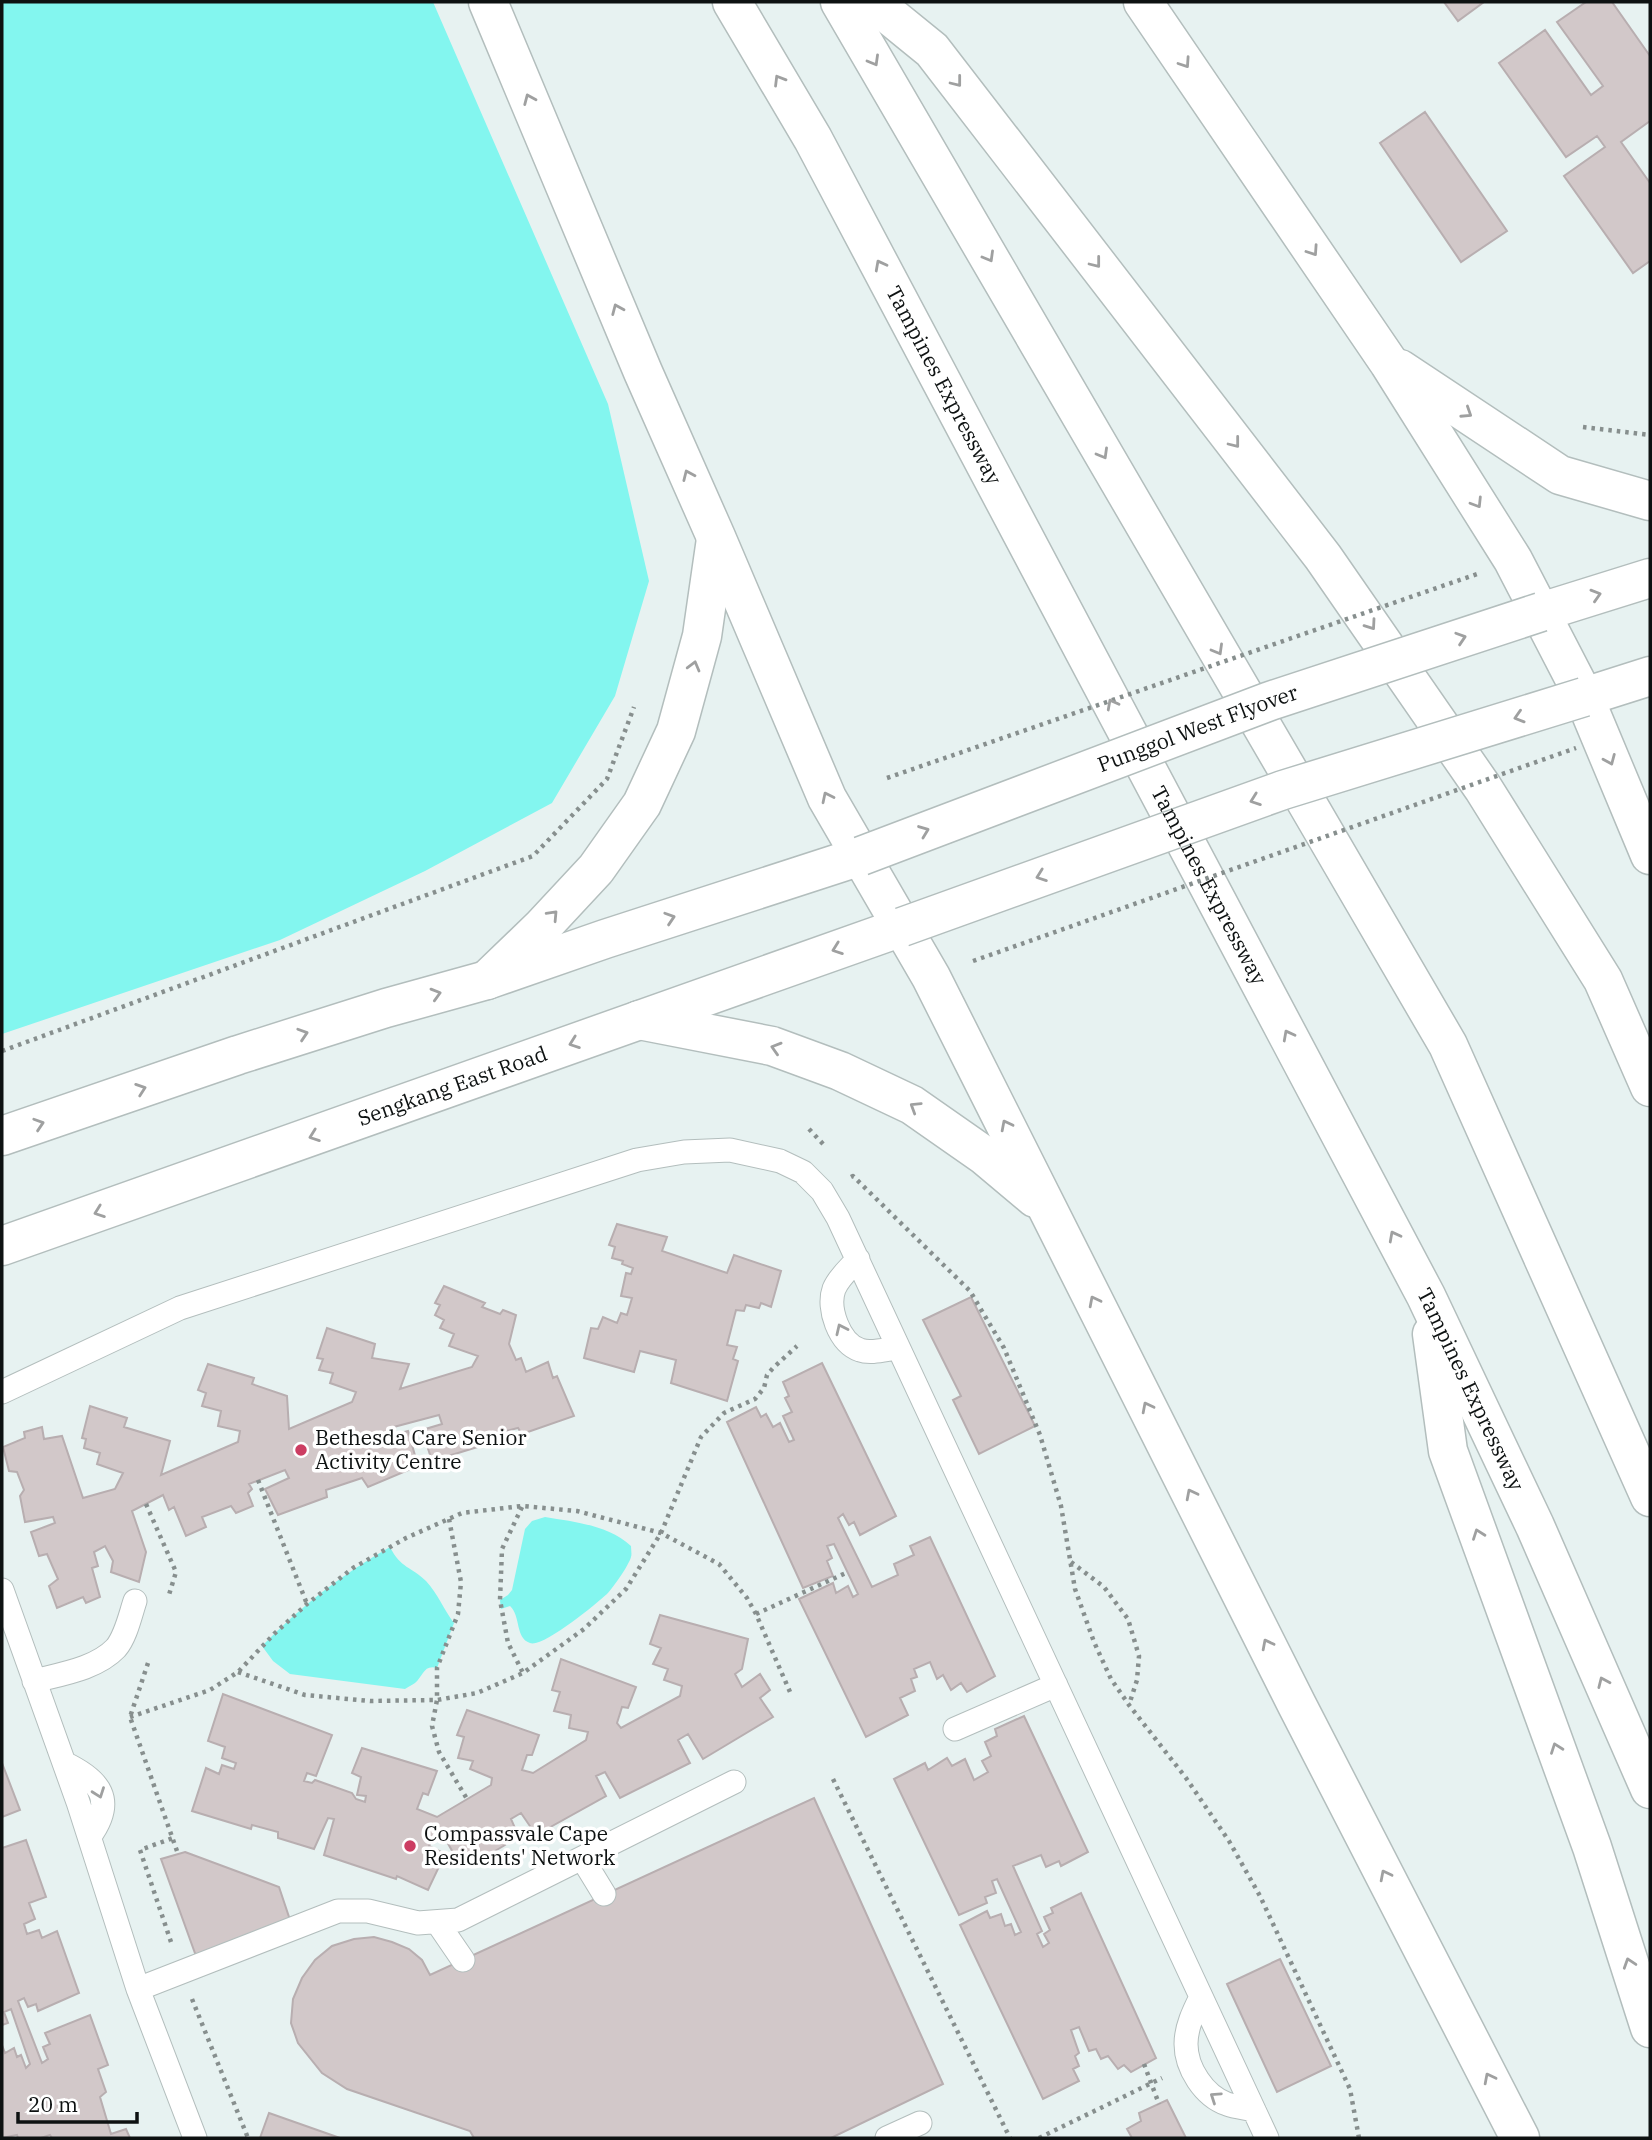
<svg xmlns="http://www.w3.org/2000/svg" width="1652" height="2140" font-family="'IBM Plex Serif',serif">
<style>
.green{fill:#83f6ef}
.building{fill:#d2c8c9;stroke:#b8aeb0;stroke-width:2}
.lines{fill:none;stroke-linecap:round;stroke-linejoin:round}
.service-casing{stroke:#b3bebd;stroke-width:25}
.primary-casing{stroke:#b3bebd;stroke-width:41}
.motorway-casing{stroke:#b3bebd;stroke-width:41}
.path{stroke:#878f8e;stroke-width:4.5;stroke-dasharray:3.5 5;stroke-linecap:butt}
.service{stroke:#fff;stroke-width:23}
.primary{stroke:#fff;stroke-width:38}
.motorway{stroke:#fff;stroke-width:38}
.primary-bridge-casing{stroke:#b3bebd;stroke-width:41;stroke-linecap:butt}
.path-bridge{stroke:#878f8e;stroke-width:4.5;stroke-dasharray:3.5 5;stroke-linecap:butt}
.primary-bridge{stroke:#fff;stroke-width:38}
.oneway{stroke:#9fa0a0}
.poi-dot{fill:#cc3d62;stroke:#fff;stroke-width:2.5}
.labels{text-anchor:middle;stroke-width:7;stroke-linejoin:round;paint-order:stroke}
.street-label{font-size:21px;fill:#0e1212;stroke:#fff}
.poi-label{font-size:21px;fill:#0e1212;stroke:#fff;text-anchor:start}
</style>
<rect width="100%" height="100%" fill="#e7f2f1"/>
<!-- green -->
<path class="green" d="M2 2H433L608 404 649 581 615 696 552 803 425 871 280 940 2 1034Z
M545 1517C575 1522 608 1525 631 1546 631 1550 632 1554 631 1557 629 1565 613 1588 607 1594 596 1604 543 1648 530 1643 515 1638 521 1616 510 1606L501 1609 500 1600 508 1595 512 1590 525 1529 532 1521Z
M390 1547C401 1569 411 1566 426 1581 438 1594 444 1610 454 1623L437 1668C424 1664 423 1676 415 1683 412 1685 408 1687 405 1689L290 1674 273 1661 262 1646C300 1607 342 1574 390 1547Z"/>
<!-- building -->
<path class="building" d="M1444 2H1484L1458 21Z
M1586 2H1612L1650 56V121L1621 142 1650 183V261L1633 273 1564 176 1605 147 1597 136 1566 157 1499 63 1545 30 1591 95 1603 86 1557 22Z
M1425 112 1507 231 1461 262 1380 143Z
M617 1224 667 1237 662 1251 727 1273 734 1255 781 1271 771 1307 761 1303 759 1308 746 1305 744 1311 736 1310 727 1345 737 1347 733 1359 738 1361 727 1401 671 1383 676 1360 640 1351 634 1372 584 1358 591 1328 598 1329 603 1317 617 1323 621 1313 627 1315 632 1298 621 1296 626 1273 631 1274 633 1268 622 1264 623 1261 612 1258 615 1247 609 1245Z
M444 1286 485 1303 482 1307 500 1314 503 1310 516 1315 509 1344 516 1360 521 1358 526 1372 548 1362 553 1378 557 1376 574 1416 522 1434 518 1428 482 1437 484 1445 432 1461 422 1430 442 1424 439 1415 390 1428 393 1435 408 1431 418 1466 368 1487 362 1478 326 1490 327 1497 278 1515 265 1489 289 1478 285 1470 249 1484 252 1489 248 1493 253 1506 236 1513 231 1506 202 1517 206 1527 186 1536 174 1507 169 1510 163 1495 132 1511 146 1552 139 1582 111 1572 113 1561 105 1546 94 1552 98 1566 92 1568 100 1597 86 1603 83 1597 57 1608 49 1586 58 1579 47 1554 39 1556 31 1532 55 1523 53 1517 25 1522 20 1496 24 1490 17 1472 9 1471 3 1447 25 1438 24 1432 42 1427 44 1439 62 1436 83 1498 115 1489 123 1473 97 1464 100 1453 84 1448 86 1439 82 1438 90 1406 127 1418 124 1427 170 1441 161 1475 238 1442 240 1431 218 1426 221 1411 202 1406 206 1393 198 1390 208 1364 254 1378 252 1384 287 1396 289 1429 352 1402 356 1392 330 1383 333 1373 319 1370 323 1359 317 1358 327 1328 375 1344 372 1358 409 1364 400 1389 472 1367 478 1356 449 1346 454 1334 440 1328 444 1320 435 1315 440 1305 435 1303Z
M971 1297 1035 1426 979 1454 953 1400 961 1396 923 1320Z
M822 1363 896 1516 860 1535 854 1522 849 1525 843 1514 838 1518 872 1587 898 1575 894 1564 914 1555 910 1546 930 1537 995 1676 967 1692 961 1683 951 1690 943 1675 937 1679 930 1662 914 1669 917 1677 911 1679 915 1691 900 1698 908 1715 866 1737 799 1599 833 1583 836 1593 848 1586 853 1597 858 1594 834 1544 827 1546 832 1558 827 1561 833 1576 803 1588 727 1422 756 1407 761 1417 766 1414 773 1427 780 1423 789 1442 794 1440 783 1416 792 1412 785 1398 789 1396 783 1382Z
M660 1615 748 1639 742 1669 735 1674 742 1687 760 1674 770 1690 760 1698 773 1717 703 1759 688 1734 678 1740 690 1763 620 1798 605 1772 596 1776 606 1796 536 1835 521 1813 511 1819 515 1828 500 1837 505 1845 480 1860 475 1853 459 1863 442 1833 434 1835 429 1846 445 1854 428 1890 397 1876 396 1879 324 1855 334 1819 328 1818 314 1849 278 1838V1832L252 1825 251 1829 192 1811 206 1768 219 1774 222 1765 234 1769 236 1763 222 1758 225 1747 208 1741 223 1694 332 1735 316 1776 307 1773 304 1781 312 1783 315 1780 352 1793 356 1799 365 1802 366 1796 357 1795 361 1777 352 1773 362 1748 437 1771 428 1795 423 1793 417 1809 437 1817 491 1785 492 1778 470 1769 473 1761 458 1758 464 1737 457 1735 467 1710 539 1735 532 1755H527L522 1770 533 1773 586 1740 588 1732 569 1728 571 1715 554 1711 560 1692 552 1690 561 1659 636 1687 628 1708 622 1707 617 1723 621 1728 680 1696 682 1686 664 1680 668 1669 653 1664 661 1648 650 1644Z
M1024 1716 1088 1852 1061 1866 1059 1861 1046 1867 1041 1855 1013 1866 1042 1931 1037 1934 1043 1947 1049 1943 1044 1934 1050 1930 1044 1917 1053 1913 1051 1908 1081 1893 1156 2058 1131 2072 1124 2065 1118 2069 1108 2056 1101 2059 1096 2049 1089 2051 1079 2027 1071 2030 1079 2053 1075 2056 1079 2066 1073 2069 1079 2081 1043 2099 960 1925 987 1911 990 1918 1001 1914 1005 1926 1011 1924 1015 1935 1021 1932 997 1879 992 1881 996 1893 985 1897 987 1903 959 1915 894 1779 925 1763 928 1770 947 1758 952 1766 965 1759 974 1780 988 1772 982 1761 991 1756 985 1742 997 1736 995 1729Z
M2 1763 20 1810 2 1817Z
M814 1798 943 2084 831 2138H474L470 2131 347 2089 322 2073 298 2043 291 2023 293 1999 302 1978 315 1960 332 1946 354 1939 374 1937 392 1942 409 1949 422 1960 430 1975Z
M26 1840 46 1897 29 1903 35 1919 24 1924 27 1934 39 1930 42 1938 57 1931 79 1993 38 2011 36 2004 28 2007 24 1998 18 2001 42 2063 48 2059 43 2047 50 2044 45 2033 90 2015 108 2065 98 2069 106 2092 100 2097 111 2134 126 2129 130 2138H52L50 2135 41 2138H18L17 2135 2 2138V2045L5 2053 14 2048 17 2057 21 2055 26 2068 30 2064 11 2009 4 2012 8 2023 2 2025V1848Z
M185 1852 279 1887 291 1923 196 1956 161 1859Z
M1280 1959 1331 2066 1277 2092 1227 1984Z
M1167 2100 1186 2138H1132L1127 2129 1141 2121 1139 2113Z
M269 2113 340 2138H260Z"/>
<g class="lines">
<!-- service casing -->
<g class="service-casing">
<path id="service" d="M858 1259C850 1268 839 1277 834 1289 827 1308 839 1343 860 1350 871 1354 887 1349 898 1348
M2 1392 180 1308 637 1160 684 1152 730 1150 780 1161 803 1172 822 1191 838 1218 1267 2138
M2 1590 78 1802 138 1989 195 2138
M34 1681C61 1674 96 1669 116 1648 126 1636 130 1616 135 1601
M955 1729 1056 1685
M64 1763C100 1780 116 1800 90 1836
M582 1858 604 1894
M437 1922 463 1960
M138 1989 338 1911H368L418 1923 458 1920 734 1782
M1201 1997C1194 2011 1186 2027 1186 2044 1186 2068 1204 2096 1227 2104 1235 2107 1245 2108 1254 2110
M887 2138 920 2123"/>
</g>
<!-- primary casing -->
<g class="primary-casing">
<g id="primary">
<path d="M1541 612 1650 578"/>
<path d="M1584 697 1650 676"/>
<path d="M2 1136 238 1055 386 1008 487 980 605 939 861 856"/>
<path id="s1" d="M2 1246 902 927"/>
</g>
</g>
<!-- motorway casing -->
<g class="motorway-casing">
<g id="motorway">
<path d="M488 2 643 372 716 537 827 798 931 977 1297 1705 1520 2138"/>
<path id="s2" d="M732 2 813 139 1426 1296 1535 1526 1650 1789"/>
<path d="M840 2 1448 1045 1650 1497"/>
<path d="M873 2 932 50 1323 557 1483 788 1603 980 1650 1087"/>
<path d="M1143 2 1389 363 1513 560 1584 697 1650 855"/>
<path d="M1400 369 1560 475 1650 501"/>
<path d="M487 980 542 927 596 869 642 804 676 731 702 636 716 539"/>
<path d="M639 1020 772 1046 840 1071 912 1105 985 1156 1035 1198"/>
<path d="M1432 1334 1448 1451 1592 1847 1650 2028"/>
</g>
</g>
<!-- path -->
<path class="path" d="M1583 427 1650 435
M2 1051 533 856 607 779 634 707
M809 1129 824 1145
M851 1177 853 1176 970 1291 1004 1348 1040 1435 1061 1506 1075 1589 1094 1642 1111 1679 1129 1705 1186 1778 1229 1841 1260 1896 1350 2089 1359 2138
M258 1480 307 1604
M146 1504 176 1572 168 1598
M522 1507 502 1549 500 1600 508 1643 523 1673
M449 1519 461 1582 458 1614 437 1668V1700L432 1726 439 1752 467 1799
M1071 1562 1104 1587 1128 1619 1139 1656 1137 1680 1129 1705
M756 1614 848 1572
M148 1663 130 1717 178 1854
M238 1672 305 1695 370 1701 437 1700 477 1693 523 1673 584 1629 626 1589 661 1533 701 1437 724 1413 755 1399 764 1388 767 1375 773 1368 797 1346
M130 1717 210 1690 238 1672 274 1634 307 1604 353 1568 406 1538 462 1513 522 1506 577 1511 661 1533 719 1564 747 1598 756 1614 790 1692
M833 1779 1010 2138
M171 1942 140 1850 173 1838
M192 1999 248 2138
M1144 2064 1159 2104
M1039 2138 1162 2078"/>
<!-- service -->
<use href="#service" class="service"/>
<!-- primary -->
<use href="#primary" class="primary"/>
<!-- motorway -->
<use href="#motorway" class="motorway"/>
<!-- primary-bridge casing -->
<g class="primary-bridge-casing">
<g id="primary-bridge">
<path id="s3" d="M861 856 1270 701 1541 612"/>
<path d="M902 927 1283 790 1584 697"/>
</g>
</g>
<!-- path-bridge -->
<path class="path-bridge" d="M887 778 1480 573
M973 961 1576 748"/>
<!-- primary-bridge -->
<use href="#primary-bridge" class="primary-bridge"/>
</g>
<!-- one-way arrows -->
<defs><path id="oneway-chevron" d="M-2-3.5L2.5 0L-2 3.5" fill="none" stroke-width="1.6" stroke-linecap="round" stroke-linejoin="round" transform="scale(1.75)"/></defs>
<g class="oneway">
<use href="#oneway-chevron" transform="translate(874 61) rotate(60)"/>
<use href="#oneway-chevron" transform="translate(1185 63) rotate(56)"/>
<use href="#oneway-chevron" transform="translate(779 80) rotate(-121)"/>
<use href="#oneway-chevron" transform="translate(957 82) rotate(52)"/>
<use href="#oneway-chevron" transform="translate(529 99) rotate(-113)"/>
<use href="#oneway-chevron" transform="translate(1313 251) rotate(56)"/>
<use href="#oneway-chevron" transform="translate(989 257) rotate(60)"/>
<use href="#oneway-chevron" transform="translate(1096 263) rotate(52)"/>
<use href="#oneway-chevron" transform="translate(880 265) rotate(-118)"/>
<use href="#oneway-chevron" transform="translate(617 309) rotate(-113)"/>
<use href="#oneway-chevron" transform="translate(1467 413) rotate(33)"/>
<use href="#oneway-chevron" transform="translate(1235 443) rotate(52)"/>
<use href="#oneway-chevron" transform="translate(1103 454) rotate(60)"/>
<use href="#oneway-chevron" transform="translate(688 475) rotate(-114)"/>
<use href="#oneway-chevron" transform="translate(1477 503) rotate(58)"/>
<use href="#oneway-chevron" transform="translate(1596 595) rotate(-17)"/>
<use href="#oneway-chevron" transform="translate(1371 625) rotate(55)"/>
<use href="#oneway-chevron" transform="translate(1461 638) rotate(-18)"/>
<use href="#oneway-chevron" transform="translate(1218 650) rotate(60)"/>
<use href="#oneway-chevron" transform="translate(694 666) rotate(-75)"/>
<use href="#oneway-chevron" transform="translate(1112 704) rotate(-118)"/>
<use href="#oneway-chevron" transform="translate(1519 717) rotate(163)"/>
<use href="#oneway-chevron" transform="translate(1610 760) rotate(67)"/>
<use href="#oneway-chevron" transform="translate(827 797) rotate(-116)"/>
<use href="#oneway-chevron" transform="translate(1255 800) rotate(160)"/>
<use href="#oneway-chevron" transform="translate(924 831) rotate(-21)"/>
<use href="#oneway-chevron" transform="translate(1041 876) rotate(160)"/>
<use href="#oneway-chevron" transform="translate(553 915) rotate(-47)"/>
<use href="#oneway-chevron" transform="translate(670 918) rotate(-18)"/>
<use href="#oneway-chevron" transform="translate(837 949) rotate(160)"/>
<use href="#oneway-chevron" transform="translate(436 994) rotate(-16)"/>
<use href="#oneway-chevron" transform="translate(303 1034) rotate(-18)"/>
<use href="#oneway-chevron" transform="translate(1288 1035) rotate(-118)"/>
<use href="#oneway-chevron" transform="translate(574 1043) rotate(160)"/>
<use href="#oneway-chevron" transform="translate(776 1048) rotate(-163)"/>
<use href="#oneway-chevron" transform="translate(141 1089) rotate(-19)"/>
<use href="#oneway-chevron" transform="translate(915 1107) rotate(-148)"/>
<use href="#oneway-chevron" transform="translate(39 1124) rotate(-18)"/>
<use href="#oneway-chevron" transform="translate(1006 1125) rotate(-117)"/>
<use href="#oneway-chevron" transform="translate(314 1136) rotate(160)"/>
<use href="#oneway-chevron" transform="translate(99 1212) rotate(160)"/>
<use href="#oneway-chevron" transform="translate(1394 1236) rotate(-118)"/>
<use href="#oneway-chevron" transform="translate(1094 1301) rotate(-117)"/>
<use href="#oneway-chevron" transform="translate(841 1329) rotate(-115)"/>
<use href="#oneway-chevron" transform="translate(1147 1407) rotate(-117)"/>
<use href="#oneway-chevron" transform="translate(1191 1494) rotate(-117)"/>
<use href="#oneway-chevron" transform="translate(1478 1534) rotate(-110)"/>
<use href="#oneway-chevron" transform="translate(1267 1644) rotate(-117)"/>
<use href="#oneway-chevron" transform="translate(1603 1682) rotate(-114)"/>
<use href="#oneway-chevron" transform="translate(1556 1748) rotate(-110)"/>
<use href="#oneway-chevron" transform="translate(99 1793) rotate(70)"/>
<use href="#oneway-chevron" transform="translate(1385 1875) rotate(-117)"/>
<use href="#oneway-chevron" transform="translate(1629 1963) rotate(-108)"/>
<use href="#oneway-chevron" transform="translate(1489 2078) rotate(-117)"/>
<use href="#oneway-chevron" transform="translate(1215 2097) rotate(-146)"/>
</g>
<!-- markers -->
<g class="poi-dot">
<circle cx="301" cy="1450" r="7"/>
<circle cx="410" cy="1846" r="7"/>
</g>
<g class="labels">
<!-- street labels -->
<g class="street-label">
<text dy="7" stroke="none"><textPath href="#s2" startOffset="438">Tampines Expressway</textPath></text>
<text dy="7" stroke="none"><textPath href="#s3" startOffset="360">Punggol West Flyover</textPath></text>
<text dy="7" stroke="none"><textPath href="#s2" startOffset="1004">Tampines Expressway</textPath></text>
<text dy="7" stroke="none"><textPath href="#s1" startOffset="478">Sengkang East Road</textPath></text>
<text dy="7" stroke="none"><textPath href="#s2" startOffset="1572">Tampines Expressway</textPath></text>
</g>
<!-- poi labels -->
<g class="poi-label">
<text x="315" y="1445">Bethesda Care Senior<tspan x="315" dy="24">Activity Centre</tspan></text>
<text x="424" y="1841">Compassvale Cape<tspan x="424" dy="24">Residents' Network</tspan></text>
</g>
</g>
<!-- border -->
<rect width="1652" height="2140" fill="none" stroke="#0e1212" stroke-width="7"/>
<!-- scale -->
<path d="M18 2112v10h119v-10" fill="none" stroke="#0e1212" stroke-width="3.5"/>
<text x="28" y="2112" font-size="21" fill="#0e1212" stroke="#ffffff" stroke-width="5" paint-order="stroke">20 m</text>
</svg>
